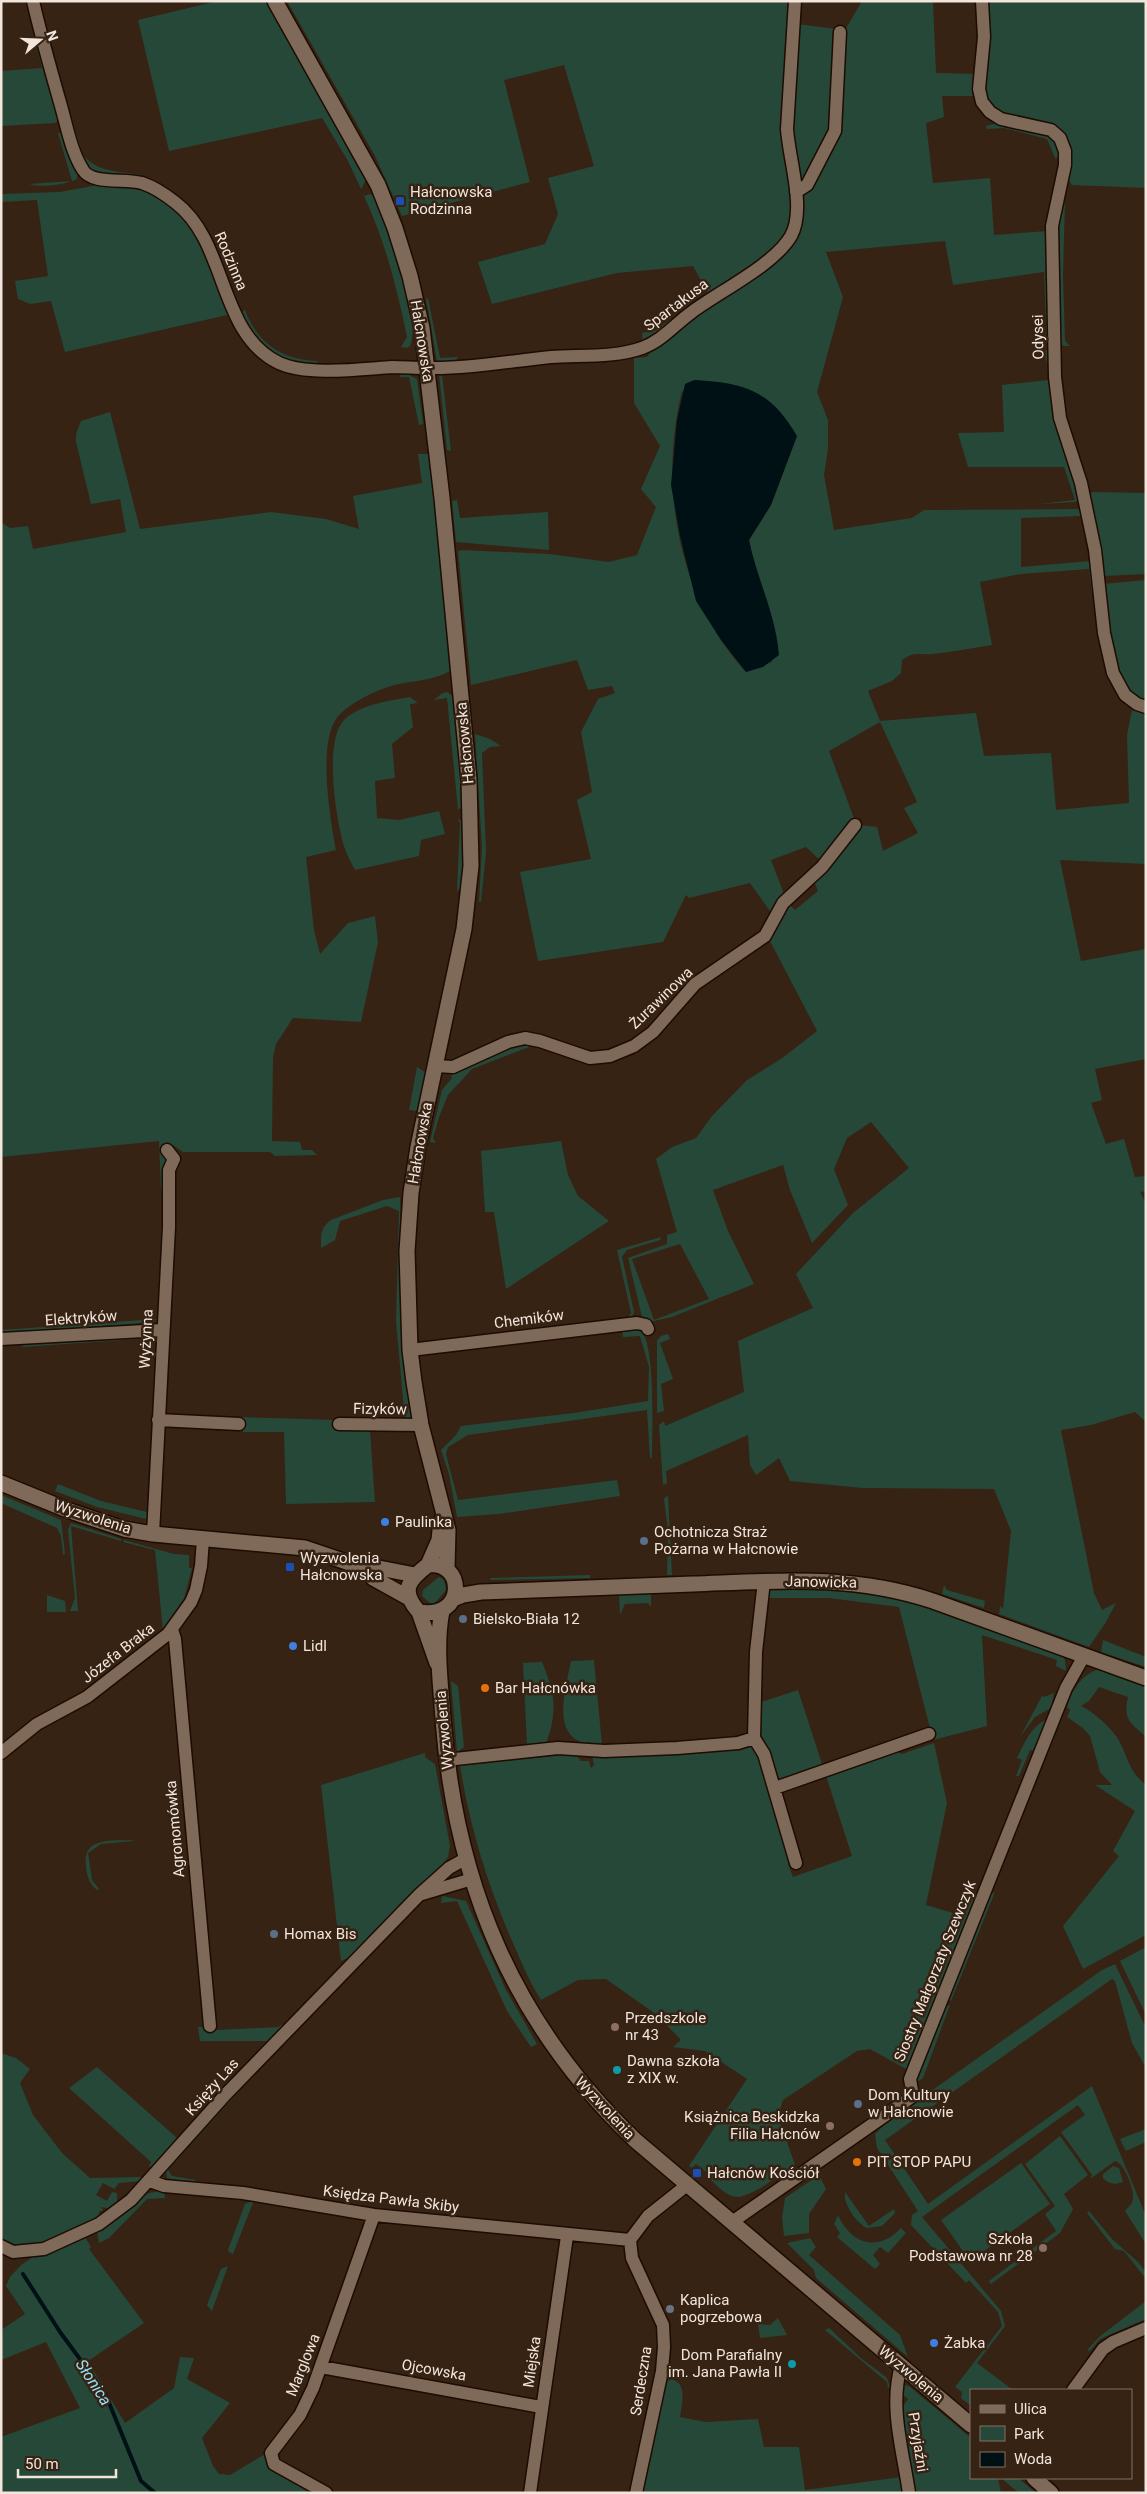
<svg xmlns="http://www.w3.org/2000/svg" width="1147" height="2494" font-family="Roboto,sans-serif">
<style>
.green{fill:#264839;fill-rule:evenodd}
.water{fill:#001116}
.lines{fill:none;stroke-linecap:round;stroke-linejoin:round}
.stream{stroke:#001116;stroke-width:4}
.street-casing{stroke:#1c0c01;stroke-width:15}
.secondary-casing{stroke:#1c0c01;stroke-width:18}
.street{stroke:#7f6958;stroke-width:12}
.secondary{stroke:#7f6958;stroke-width:15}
.transit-dot{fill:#1a4fb4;stroke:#362314;stroke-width:2}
.shop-dot{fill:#3f7fe0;stroke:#362314;stroke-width:2}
.service-dot{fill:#5c6f8a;stroke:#362314;stroke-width:2}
.food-dot{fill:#e8710a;stroke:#362314;stroke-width:2}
.education-dot{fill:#8d6e63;stroke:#362314;stroke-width:2}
.culture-dot{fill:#0f9aa8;stroke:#362314;stroke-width:2}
.worship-dot{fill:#6b7280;stroke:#362314;stroke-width:2}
.labels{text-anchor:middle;stroke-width:5;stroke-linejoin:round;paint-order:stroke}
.poi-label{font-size:15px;fill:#f2e5dc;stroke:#362314;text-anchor:start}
.street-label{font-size:15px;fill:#f2e5dc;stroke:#362314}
.water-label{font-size:16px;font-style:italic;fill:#94e1f8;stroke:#362314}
</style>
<rect width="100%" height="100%" fill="#362314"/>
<!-- green -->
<path class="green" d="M218 1H267L366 176V180L361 189 348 161 322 118 169 151 138 20Z
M287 1H793L789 48 795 211 781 245 643 343 642 333 656 330 708 293 693 266 617 273 492 304 478 262 545 244 558 214 548 178 594 166 564 65 504 80 530 182 402 216 375 156Z
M862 1H933L936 73 978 74 977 96H942L944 117 926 123 933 183 990 178 994 235 1048 231 1049 364 1047 363 1043 351 1047 350 1044 272 953 285 945 241 826 252 843 297 817 392 828 420V449L824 475 834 530 912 518 924 510 1078 509 1081 511 1088 529 1084 530 1081 516 1021 518V567L1090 561 1086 540 1090 541 1093 591 1092 594 1089 569 1021 574 980 582 992 645C972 648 952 652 932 654 918 655 915 651 902 660L901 673 892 681 868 691 880 721 976 713 984 756 1051 753 1056 810 1129 803 1127 735 1132 710H1146V864L1060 860 1081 961 1146 949V1059L1095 1069 1102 1100 1091 1103 1106 1144 1124 1139 1135 1177 1146 1176V1191L1140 1192 1146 1204V1422L1135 1412 1091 1425 1061 1430 1094 1593 1102 1610 1116 1603 1106 1622 1089 1647 999 1614 1000 1606 1003 1609 1011 1531 994 1489 863 1488 790 1481 779 1458 756 1475 750 1465 748 1435 666 1471 667 1483 663 1485 659 1425 664 1421 665 1426 744 1392 738 1341 813 1308 796 1274 853 1213 909 1168 871 1122 847 1138 834 1169 848 1205 812 1243 790 1190 783 1165 713 1190 728 1231 754 1284 672 1317 649 1322 642 1317 628 1258 667 1244V1235L677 1232 656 1159 672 1147 696 1138 712 1116 747 1080 781 1059 817 1031 770 941 782 913 790 905 795 910 818 891 814 881 859 825 877 827 883 851 918 833 904 808 917 802 880 722 829 751 855 821 822 862 806 847 771 860 784 894 772 914 750 883 689 898 686 895 663 942 538 961 520 872 591 859 577 800 592 792 581 732 598 699 615 693 612 686 588 690 577 660 471 685 458 551 462 550 549 554 609 562 637 555 656 507 641 489 660 446 634 403V358L647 357 655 346 785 248 806 192 829 151 845 30ZM682 391 797 436 771 505 749 540 772 662 746 672C679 599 658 487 682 391ZM680 1244 709 1299 654 1320 632 1259Z
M984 1H1146V188L1072 185 1068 179 1067 141 995 111 985 100Z
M797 24 837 29 835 122 806 180 799 183 791 150Z
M34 38 39 39 60 119 55 123 1 126V71L42 68Z
M65 94 82 153C95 173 120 171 142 175L138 178 93 173 83 162 62 97Z
M999 123 1042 130 1059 143V157L1055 158 1047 139 1004 128 987 129 986 126Z
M64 132 77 170V179C64 185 43 188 29 184L72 181 58 133Z
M109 183 147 189 178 210 196 230 226 298 274 363 271 367C251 355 239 335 227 315L65 352 51 301 30 304 18 299 15 281 48 276 37 200 1 202V194L60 192Z
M370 194 374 196C389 229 422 316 410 346L407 348 401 347 407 337C397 288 385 241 364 196Z
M1065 202 1063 275 1065 341 1070 346H1064L1058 342C1057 306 1048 232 1065 202Z
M428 298 440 358 458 357 455 362 437 361 426 299Z
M245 310C258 344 282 360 318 361L314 365 287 361 259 343 241 313Z
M486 368 489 371 442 375 451 451 447 450 439 374Z
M401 371 417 379 423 424 419 425 409 377H400Z
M1049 380 1079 499 1075 502 1039 504 1075 500 1064 467H968L958 433 1004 432 1002 385Z
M110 412 140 529 271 512 326 519 359 529 353 496 422 483 418 454H431L453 669C434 682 409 680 388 687 372 692 346 705 336 719 318 746 330 818 336 850L306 857 314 930 320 954 348 923 375 916 378 942 361 1022 293 1018 276 1044 273 1057 272 1141 300 1142 302 1150H312L317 1155 275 1156 270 1152H183L173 1145H168L163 1190 161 1191 159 1141 1 1157V522L10 528 28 526 33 549 126 532 120 499 91 504 76 442V434L81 421Z
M1093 492 1146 493V574L1104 576 1088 495Z
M457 500 460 518 548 512 549 550 456 542 452 501Z
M1146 580V702L1132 696 1116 670 1103 584Z
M447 692 453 696 463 808 458 809 447 698 434 700 441 694Z
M410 697 418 703 410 704 413 727 392 744 395 778 375 781 377 818 399 820 439 811 445 834 421 840 419 856 355 870C351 862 346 854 344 846 336 819 323 739 345 719 362 704 389 701 410 697Z
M475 734 490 739 501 746 490 747 482 753 486 852 481 902H479L482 847Z
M458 819 463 821 462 888 457 891 460 823Z
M526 1043 529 1047 472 1069 448 1095 439 1117 433 1138 436 1143 430 1142 442 1090 452 1078 451 1075C472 1059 501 1048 526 1043Z
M417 1067 426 1073 418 1111 409 1110Z
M561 1141 568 1175 578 1196 609 1221 506 1289 494 1212H485L481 1151Z
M400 1197 403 1363 411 1419 405 1421 396 1321 399 1211 387 1206 340 1221 335 1240 321 1248C321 1235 320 1228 331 1220L383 1200Z
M661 1237 660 1240 627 1250 622 1257 634 1312 633 1315 628 1318 631 1313 617 1250Z
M157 1319 154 1322 1 1334V1330Z
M622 1329C628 1329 636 1327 641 1331 656 1346 652 1434 652 1458H650L647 1410 468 1435 448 1447 446 1454 458 1500 617 1480 620 1496 499 1514 457 1517 449 1474 441 1450 456 1435 461 1426 574 1413 648 1401 649 1367 640 1336 623 1337Z
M668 1334 670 1339 660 1343 673 1379 661 1384 664 1411 657 1413V1341L661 1336Z
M140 1335 154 1338 22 1347 25 1342Z
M238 1417 336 1420C343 1435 356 1429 370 1430L375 1502 286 1504 284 1432H243L242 1422Z
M58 1484 101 1501 147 1512 149 1515 146 1519 97 1507 55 1491Z
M1 1495 61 1520 65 1553 63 1555 61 1536 57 1528 1 1503Z
M668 1495 672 1575H667L668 1530 664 1499Z
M71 1523 121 1539V1541L71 1526 78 1611H70L75 1598 68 1530Z
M124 1540 174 1554 189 1555V1568H192L184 1599 172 1616 170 1626 163 1631 155 1550 123 1542Z
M590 1575V1578L491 1580 490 1578Z
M439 1577 444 1580 446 1590 435 1603H430L422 1596 423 1590Z
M944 1585 947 1590 985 1601 984 1608 942 1594Z
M827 1587 905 1598 1061 1654 1065 1660 1066 1671 1056 1666 1057 1660 982 1635 987 1726 933 1740 899 1607 829 1598H768V1590L772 1588Z
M651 1593V1607L648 1603 625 1604 620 1615 619 1594Z
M47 1595 65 1601 66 1612H47Z
M1103 1640 1146 1657V1667L1101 1652Z
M594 1660 602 1745C548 1747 564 1696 571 1661Z
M542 1662C555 1694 558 1710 546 1744L527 1745 523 1663Z
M1098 1669 1146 1684V1737C1130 1722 1123 1721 1128 1697L1099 1687 1089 1701 1081 1706C1092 1711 1108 1725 1116 1736 1128 1753 1126 1769 1146 1785V1935L1083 1969 1063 1926 1119 1856 1113 1851 1135 1811 1095 1785H1112L1100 1772 1090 1736 1083 1728 1067 1717 1070 1710 1067 1707C1072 1689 1081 1676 1098 1669Z
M451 1681 458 1686 464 1747 457 1752Z
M798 1690 822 1764 849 1755 848 1759 780 1780 777 1778 759 1732 761 1702Z
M1054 1693 1051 1708 1035 1717 1020 1737 1042 1696 1044 1697Z
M1046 1720 1035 1751 1030 1750 1019 1776H1016L1022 1760 1017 1758C1024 1744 1031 1726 1046 1720Z
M934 1743 947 1803 926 1905 963 1916 971 1897 974 1900 908 2070 870 2049 857 2051 783 2100 778 2116 795 2165C781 2173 747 2202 732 2196 724 2193 716 2185 710 2179L711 2176 696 2164 692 2168 689 2166 747 2079 705 2051 673 2047 681 2040 657 2015 606 1979 578 1980 541 2000C528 1980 519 1956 509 1934 486 1879 469 1824 460 1765L575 1754 581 1761H589L591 1768 594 1765 592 1755 676 1752 752 1747 760 1754 771 1787 788 1849V1864L793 1877 852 1856 826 1776 782 1791 797 1852 795 1851 780 1789 895 1751 902 1754Z
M425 1753V1757L435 1764 450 1846 448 1857 442 1865 444 1868 354 1955 341 1961 321 1785Z
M194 1782 217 2030 279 2027 282 2024 283 2028 237 2076 236 2074 267 2041H200L198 2027H204L212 2032 215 2031 192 1783Z
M132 1840 133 1841 101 1844 88 1853 92 1880 99 1889 97 1890C89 1883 87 1877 86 1866 82 1837 111 1841 132 1840Z
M995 1892 951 2001 948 1997 988 1896Z
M442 1896 466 1901 506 1990 537 2044 531 2047 507 2011 457 1901 441 1903Z
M1146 1947V2015L1120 1961Z
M1115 1964 1146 2028V2068L1132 2043 1115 1981 1112 1979 885 2140 928 2204 1092 2086 1146 2216V2244L1125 2211C1128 2207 1133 2204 1133 2198 1134 2188 1124 2163 1115 2161L1090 2179 1092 2175 1061 2132 1085 2115 1078 2105 922 2217 1001 2311 1005 2326 977 2363 1013 2390H971V2406L961 2398 962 2392 955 2387 1002 2326 998 2312 969 2280 966 2283 911 2225 912 2215 918 2211 877 2148 875 2134 886 2123 1102 1970Z
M950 2005 923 2078 917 2082 916 2081 944 2007Z
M1 2053 16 2058 30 2069 20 2083 33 2115 62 2153 90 2178 143 2177 141 2181 119 2183 114 2189 103 2183 96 2195 107 2201 112 2192 117 2193V2204L107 2208 101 2207 103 2210 99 2212 98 2220C69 2232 32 2257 1 2240Z
M97 2067 177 2138 194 2119 195 2120 163 2158 151 2167 149 2166 151 2162 69 2088Z
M249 2076 251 2078 168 2170 172 2176 196 2180 194 2183 167 2178 166 2168Z
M1146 2129V2142L1126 2151 1120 2139Z
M1060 2136 1088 2175 1064 2194 1073 2209 1060 2233 991 2284 989 2281 1056 2231 1045 2214 1055 2206 1025 2164Z
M1021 2163 1050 2204 970 2261 941 2220Z
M1113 2166 1119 2168 1123 2182C1115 2185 1108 2184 1103 2178V2174Z
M819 2175 826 2189 809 2214V2233L784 2236 782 2218 785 2198Z
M164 2190 165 2198 147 2199 109 2238 99 2243 97 2231 145 2194Z
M845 2192 869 2226 894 2209 895 2213 882 2226 867 2228C856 2223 843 2204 845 2192Z
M254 2200 233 2254 229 2252 228 2250 245 2204Z
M1089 2211 1112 2239 1138 2262 1146 2272V2279L1124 2251 1115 2249 1087 2213Z
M838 2215C851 2244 878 2253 901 2228L906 2233 888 2253 880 2247 873 2255 880 2264 875 2269 837 2237 840 2233 834 2224Z
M85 2237 91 2247 89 2249 144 2323 88 2361 125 2423 174 2388 180 2357 194 2358 187 2379 230 2403 202 2438 213 2466 219 2474 230 2475 265 2454 269 2465 319 2493H1V2437L80 2408 46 2342 1 2360V2330L25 2314 6 2286 10 2277 21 2265 33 2257 49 2254Z
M810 2238 816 2247 809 2255 900 2335 908 2357 816 2278 814 2270 787 2243Z
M228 2266 212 2311 207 2305 221 2269Z
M1146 2301V2319L1100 2339 1089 2352 1088 2349 1099 2337Z
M778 2318 787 2335 760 2338 758 2324 770 2325Z
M829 2328 862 2359 887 2378 890 2387 888 2388 887 2382 825 2330Z
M671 2379C688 2384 682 2402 680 2417L706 2422 758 2419 764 2447H799L805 2490 901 2477 905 2493H640L665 2382Z
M904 2385 909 2386 971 2438V2478H998L1001 2493H914L901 2409 908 2399 901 2393V2387Z
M1001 2478H1018L1036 2493H1019Z"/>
<!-- water -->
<path class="water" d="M694 380C745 383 770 390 797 436L771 505 749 540C757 579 776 615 779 655L763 667 746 672 721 640 696 601 680 536 671 485 677 420 685 384Z"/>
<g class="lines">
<!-- stream -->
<path class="stream" d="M23 2274 60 2332 105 2393 141 2481 155 2493"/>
<!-- street casing -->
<g class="street-casing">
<path id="street" d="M33 1C41 36 51 71 61 106 67 127 71 151 83 170 92 185 125 178 142 183 154 187 166 195 176 203 228 243 218 334 279 363 307 376 361 369 392 367 404 367 415 368 426 368 468 369 510 361 551 357 581 355 614 358 642 348 662 341 675 324 692 312 720 291 774 265 791 236 806 209 789 160 787 129L795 1
M982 1 984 37 979 89 982 102 990 112 1001 119 1051 130 1060 138 1065 151V165L1052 226 1055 377 1060 418 1081 483 1095 550 1104 633 1113 673 1125 695 1137 704 1146 707
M796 192 807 185 835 131 840 32
M435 1066 453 1067 508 1042 525 1038 540 1041 590 1058 610 1056 634 1046 653 1032 695 984 765 936 783 903 822 867 855 825
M1 1339 162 1330
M410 1350 637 1323 646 1325 648 1329
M158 1420 239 1424
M339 1424 421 1425
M153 1534 169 1227V1170L174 1159 167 1150
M172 1630 175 1639 210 2026
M754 1738 764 1754 796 1863
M1 1753 37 1724 87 1697 168 1634 191 1602 196 1590 201 1566 203 1539
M446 1760 558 1748 604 1751 677 1748 738 1743 754 1738 756 1652 764 1581
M775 1788 929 1734
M422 1894 472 1879
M150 2181 164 2186 243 2193 374 2215 630 2240
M732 2222 913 2096 910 2079 1066 1688 1084 1656
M1 2246 13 2252 44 2249 99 2224 131 2200 226 2094 420 1894 449 1868 465 1859
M901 2366C889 2407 903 2451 909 2493
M321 2367 541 2407
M1073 2390 1103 2349 1113 2342 1146 2328
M326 2493 274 2464 271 2453 300 2415 313 2388 374 2215
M530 2493 567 2236
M636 2493 662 2371 664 2347 663 2325 632 2258 630 2240 648 2216 687 2185"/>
</g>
<!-- secondary casing -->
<g class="secondary-casing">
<path id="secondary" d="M275 1 378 185 395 228 410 276 422 328 442 498 469 780 471 866 464 929 418 1147 411 1193 407 1251 410 1350 414 1382 421 1425 448 1530 447 1569
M1 1483 70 1511 124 1529 153 1534 305 1548 364 1568H379L415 1575
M428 1565C465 1560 467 1620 419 1612 400 1591 408 1580 428 1565Z
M428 1565 439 1540 441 1521
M364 1568 373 1578 409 1598
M453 1599 463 1595 481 1592C551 1589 622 1587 693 1584 777 1581 851 1574 933 1601L1146 1678
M442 1611C435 1646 441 1685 443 1720 456 1886 514 2024 635 2140L971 2425
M419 1612 437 1663
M1034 2478 1051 2493"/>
</g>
<!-- street -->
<use href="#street" class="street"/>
<!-- secondary -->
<use href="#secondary" class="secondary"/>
</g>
<!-- markers -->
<g class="transit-dot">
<rect x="395" y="196" width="10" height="10" rx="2.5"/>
<rect x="285" y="1562" width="10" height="10" rx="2.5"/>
<rect x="692" y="2168" width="10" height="10" rx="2.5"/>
</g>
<g class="shop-dot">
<circle cx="385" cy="1522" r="5"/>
<circle cx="293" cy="1646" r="5"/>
<circle cx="934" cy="2343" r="5"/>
</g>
<g class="service-dot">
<circle cx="644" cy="1541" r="5"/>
<circle cx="463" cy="1619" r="5"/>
<circle cx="274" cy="1934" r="5"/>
<circle cx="858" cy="2104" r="5"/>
</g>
<g class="food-dot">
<circle cx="485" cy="1688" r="5"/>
<circle cx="857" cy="2162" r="5"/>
</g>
<g class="education-dot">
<circle cx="615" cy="2027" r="5"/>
<circle cx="830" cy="2126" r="5"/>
<circle cx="1043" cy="2248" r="5"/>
</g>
<g class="culture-dot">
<circle cx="617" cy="2070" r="5"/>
<circle cx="792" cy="2364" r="5"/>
</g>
<circle class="worship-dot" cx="670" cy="2309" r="5"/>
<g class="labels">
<!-- poi labels -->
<g class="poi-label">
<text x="410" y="197">Hałcnowska<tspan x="410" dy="17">Rodzinna</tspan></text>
<text x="395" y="1527">Paulinka</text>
<text x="654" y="1537">Ochotnicza Straż<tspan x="654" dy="17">Pożarna w Hałcnowie</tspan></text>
<text x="300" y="1563">Wyzwolenia<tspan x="300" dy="17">Hałcnowska</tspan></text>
<text x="473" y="1624">Bielsko-Biała 12</text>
<text x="303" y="1651">Lidl</text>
<text x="495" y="1693">Bar Hałcnówka</text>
<text x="284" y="1939">Homax Bis</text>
<text x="625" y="2023">Przedszkole<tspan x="625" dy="17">nr 43</tspan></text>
<text x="627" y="2066">Dawna szkoła<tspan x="627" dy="17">z XIX w.</tspan></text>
<text x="868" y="2100">Dom Kultury<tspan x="868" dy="17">w Hałcnowie</tspan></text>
<text x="820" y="2122" text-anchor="end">Książnica Beskidzka<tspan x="820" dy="17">Filia Hałcnów</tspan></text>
<text x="867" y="2167">PIT STOP PAPU</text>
<text x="707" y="2178">Hałcnów Kościół</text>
<text x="1033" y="2244" text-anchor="end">Szkoła<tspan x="1033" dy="17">Podstawowa nr 28</tspan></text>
<text x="680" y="2305">Kaplica<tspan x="680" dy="17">pogrzebowa</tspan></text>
<text x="944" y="2348">Żabka</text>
<text x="782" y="2360" text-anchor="end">Dom Parafialny<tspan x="782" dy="17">im. Jana Pawła II</tspan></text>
</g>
<!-- street labels -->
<g class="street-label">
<text transform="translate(231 261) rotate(67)" y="5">Rodzinna</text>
<text transform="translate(676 305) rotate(-37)" y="5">Spartakusa</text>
<text transform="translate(1038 337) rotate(-91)" y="5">Odysei</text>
<text transform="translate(422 341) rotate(81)" y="5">Hałcnowska</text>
<text transform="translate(465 743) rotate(-95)" y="5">Hałcnowska</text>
<text transform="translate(661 998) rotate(-44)" y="5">Żurawinowa</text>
<text transform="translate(420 1143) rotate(-80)" y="5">Hałcnowska</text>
<text transform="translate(81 1318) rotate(-4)" y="5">Elektryków</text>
<text transform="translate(529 1319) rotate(-7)" y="5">Chemików</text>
<text transform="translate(146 1339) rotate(-87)" y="5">Wyżynna</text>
<text transform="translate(380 1409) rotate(1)" y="5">Fizyków</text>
<text transform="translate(93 1517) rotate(18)" y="5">Wyzwolenia</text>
<text transform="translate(821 1582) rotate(1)" y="5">Janowicka</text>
<text transform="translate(118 1653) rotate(-38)" y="5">Józefa Braka</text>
<text transform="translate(444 1730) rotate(-95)" y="5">Wyzwolenia</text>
<text transform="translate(175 1829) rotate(-95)" y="5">Agronomówka</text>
<text transform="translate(935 1971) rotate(-68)" y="5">Siostry Małgorzaty Szewczyk</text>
<text transform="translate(212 2087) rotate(-48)" y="5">Księży Las</text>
<text transform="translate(605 2108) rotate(47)" y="5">Wyzwolenia</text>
<text transform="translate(391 2199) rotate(7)" y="5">Księdza Pawła Skiby</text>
<text transform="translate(532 2362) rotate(-82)" y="5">Miejska</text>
<text transform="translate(303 2365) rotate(-68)" y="5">Marglowa</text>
<text transform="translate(434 2370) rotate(10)" y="5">Ojcowska</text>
<text transform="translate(911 2374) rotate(40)" y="5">Wyzwolenia</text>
<text transform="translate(641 2381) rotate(-81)" y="5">Serdeczna</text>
<text transform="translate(918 2442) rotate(81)" y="5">Przyjaźni</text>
</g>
<!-- water labels -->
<g class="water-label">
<text transform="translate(94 2382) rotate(57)" y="6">Słonica</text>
</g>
</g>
<!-- border -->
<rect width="1147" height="2494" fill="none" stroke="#f2e5dc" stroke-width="5"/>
<!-- legend -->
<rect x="970" y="2389" width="162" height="90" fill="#362314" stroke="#817164"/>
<rect x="980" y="2405" width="25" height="8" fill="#7f6958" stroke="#817164"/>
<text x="1014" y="2414" font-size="15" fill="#f2e5dc">Ulica</text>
<rect x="980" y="2426" width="25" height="15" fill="#264839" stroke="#817164"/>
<text x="1014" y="2439" font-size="15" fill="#f2e5dc">Park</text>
<rect x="980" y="2452" width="25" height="15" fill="#001116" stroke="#817164"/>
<text x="1014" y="2464" font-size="15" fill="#f2e5dc">Woda</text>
<!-- north arrow -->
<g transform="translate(40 40) rotate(71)" stroke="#362314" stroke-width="4" paint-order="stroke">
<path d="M0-4L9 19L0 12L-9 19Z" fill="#f2e5dc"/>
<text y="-8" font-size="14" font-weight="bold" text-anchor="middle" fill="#f2e5dc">N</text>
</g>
<!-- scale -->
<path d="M18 2469v8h98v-8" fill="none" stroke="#f2e5dc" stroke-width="2.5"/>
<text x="25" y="2469" font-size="15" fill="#f2e5dc" stroke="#362314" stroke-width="4" paint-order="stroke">50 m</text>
</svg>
